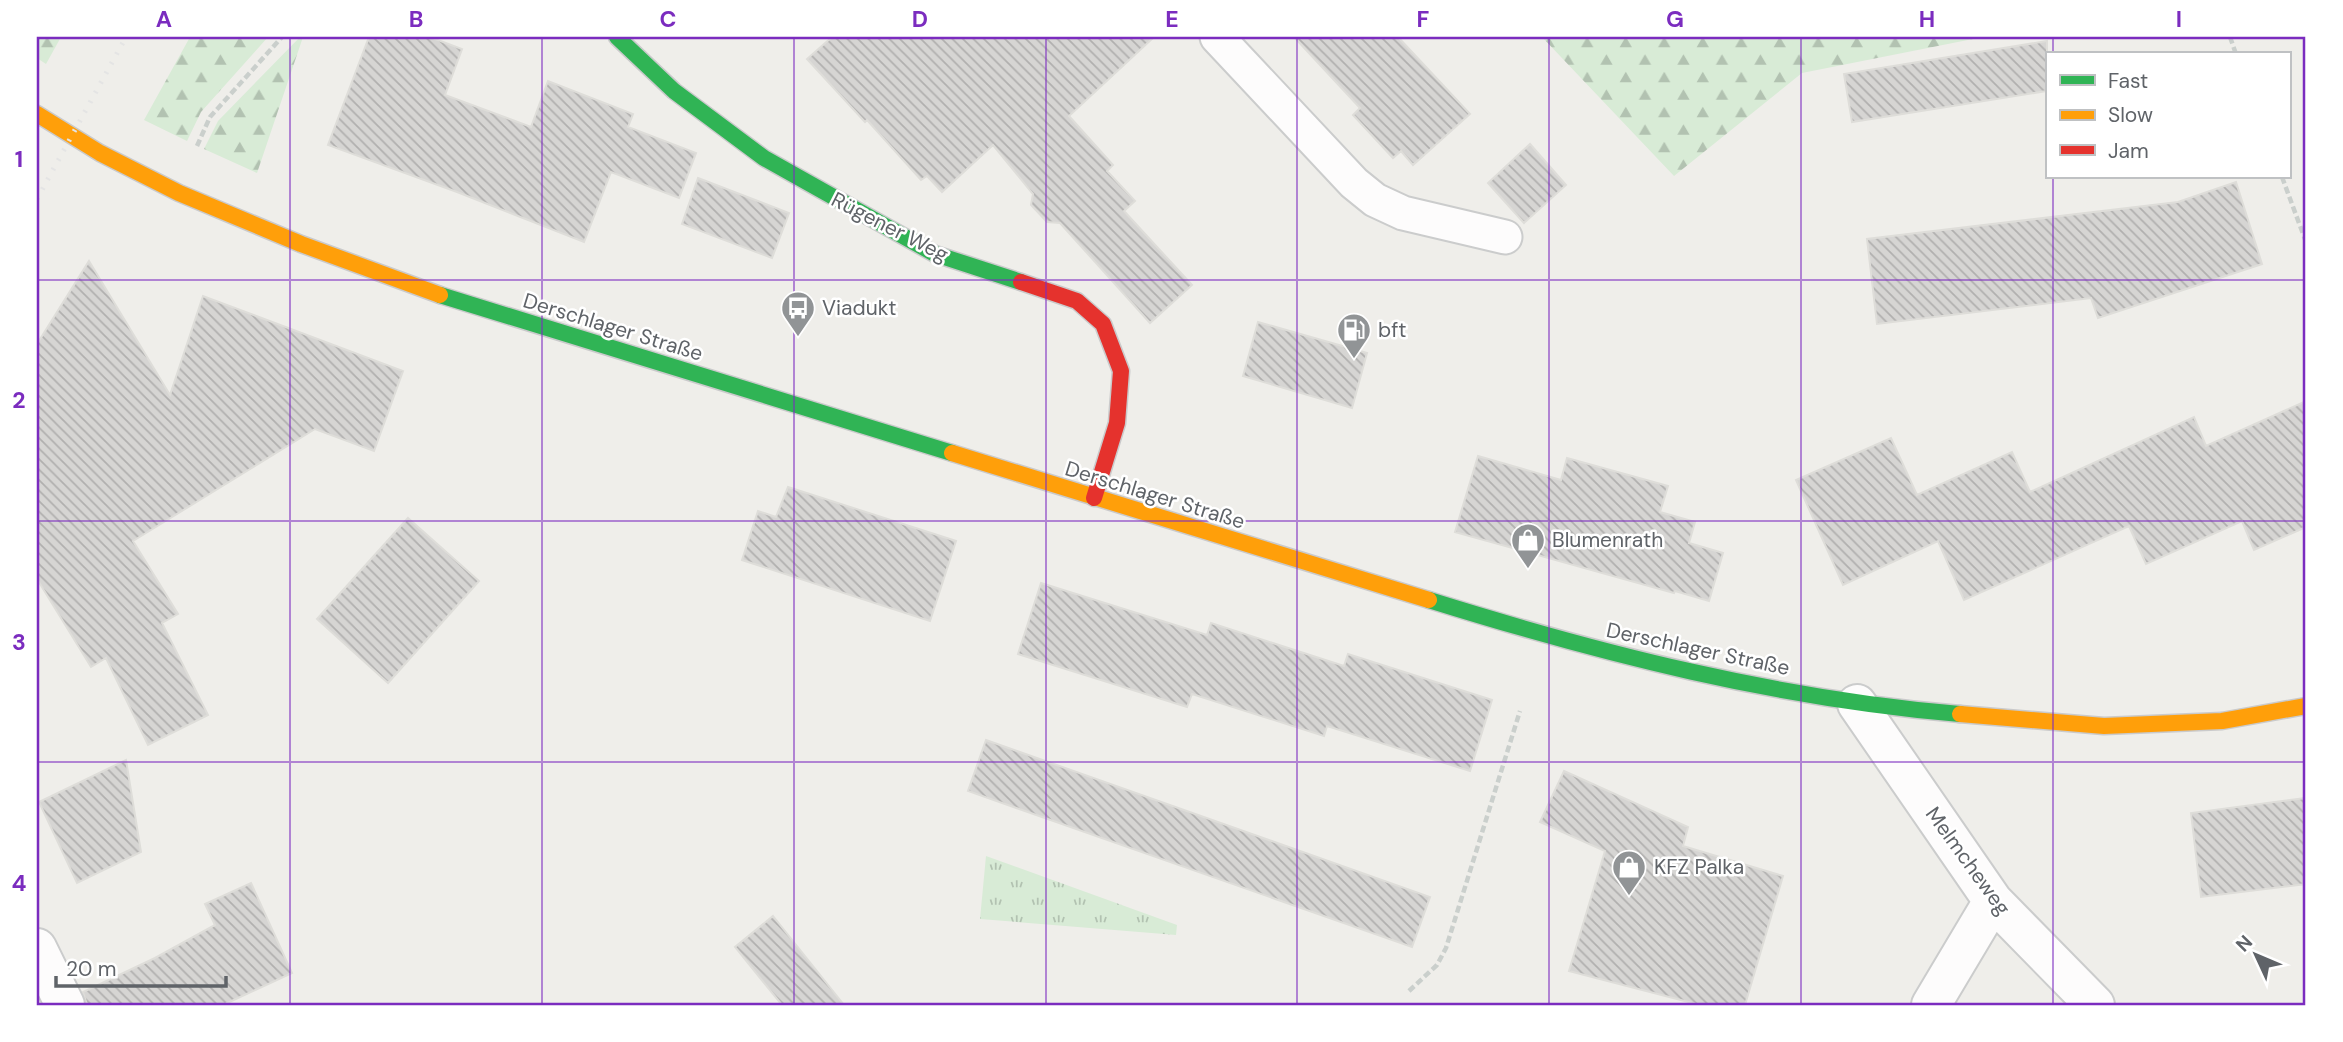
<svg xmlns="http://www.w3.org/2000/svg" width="2343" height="1042" font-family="'DM Sans',sans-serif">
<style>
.grass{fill:url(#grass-tufts)}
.forest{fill:url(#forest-firs)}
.building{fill:url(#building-back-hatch);stroke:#deddd9;stroke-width:2}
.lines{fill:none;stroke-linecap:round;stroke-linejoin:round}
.lane-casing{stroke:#cbcccc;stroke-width:37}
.street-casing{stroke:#cbcccc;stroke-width:42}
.fast-casing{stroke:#cacacb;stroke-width:19}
.slow-casing{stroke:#cacacb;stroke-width:19}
.jam-casing{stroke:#cacacb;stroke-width:19}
.path{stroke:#cacfcc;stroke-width:4.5;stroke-dasharray:7 3.5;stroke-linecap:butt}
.lane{stroke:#fdfcfc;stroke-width:33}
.street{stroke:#fdfcfc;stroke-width:38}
.fast{stroke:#30b455;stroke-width:16}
.slow{stroke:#ff9f0a;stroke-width:16}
.jam{stroke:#e5322d;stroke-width:16}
.rail{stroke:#e4e4e4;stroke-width:5;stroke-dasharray:2 9;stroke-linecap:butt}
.grid{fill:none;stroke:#7b2cbf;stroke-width:2;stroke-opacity:0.55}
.labels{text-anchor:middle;stroke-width:5;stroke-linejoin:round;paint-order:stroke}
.street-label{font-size:21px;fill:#5f6368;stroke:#fff}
.poi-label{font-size:21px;fill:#5f6368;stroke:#fff;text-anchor:start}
.neatline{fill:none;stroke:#7b2cbf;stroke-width:2.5}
.grid-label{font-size:23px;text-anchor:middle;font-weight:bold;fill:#7b2cbf}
</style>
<defs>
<pattern id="grass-tufts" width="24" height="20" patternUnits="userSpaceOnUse" patternTransform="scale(1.75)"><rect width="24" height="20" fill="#d8ebd6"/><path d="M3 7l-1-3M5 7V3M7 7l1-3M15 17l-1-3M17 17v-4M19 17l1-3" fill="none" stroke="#b2c2b1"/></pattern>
<pattern id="forest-firs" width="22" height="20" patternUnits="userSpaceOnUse" patternTransform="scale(1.75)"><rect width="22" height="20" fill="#d8ebd6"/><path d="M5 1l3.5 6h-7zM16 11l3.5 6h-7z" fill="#b2c2b1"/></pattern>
<pattern id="building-back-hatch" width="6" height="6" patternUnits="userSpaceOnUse" patternTransform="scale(1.75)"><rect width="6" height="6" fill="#d6d5d3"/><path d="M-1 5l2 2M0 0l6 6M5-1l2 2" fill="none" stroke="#b1b0af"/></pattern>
</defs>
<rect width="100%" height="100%" fill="#efeeea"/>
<!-- grass -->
<path class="grass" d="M986 856 1177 925 1176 935 980 919Z"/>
<!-- forest -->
<path class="forest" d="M37 37H61L46 64 37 58Z
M190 37H268L201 112 187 141 144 120Z
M300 37H303L257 173 204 149 218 121Z
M1542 37H1983L1802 73 1674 176Z"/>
<!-- building -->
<path class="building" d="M369 37H430L462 49 445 95 531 127 548 81 633 114 628 127 696 153 679 198 611 172 584 242 457 192 328 145Z
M832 37H1154L1069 116 1113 165 1107 171 1135 201 1124 211 1192 285 1150 323 1060 223 1047 222 1031 205 1033 194 993 145 942 192 927 176 921 180 867 120 865 122 807 59Z
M1294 37H1398L1470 114 1413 165 1401 151 1393 158 1353 115 1360 108Z
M2047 41V91L1852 122 1844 74Z
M1530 144 1566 185 1524 223 1488 183Z
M698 178 789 213 772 258 682 224Z
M2236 182 2262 264 2098 318 2091 298 1877 324 1867 239 2178 202Z
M89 261 170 395 203 296 403 371 374 451 315 429 133 541 178 614 162 623 208 715 148 745 106 658 91 667 37 579V344Z
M1258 322 1367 353 1352 408 1243 376Z
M2306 401V527L2254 550 2242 521 2146 564 2129 526 1964 600 1938 541 1843 585 1796 480 1891 438 1917 495 2012 452 2030 492 2194 417 2206 446Z
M1478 456 1561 480 1567 458 1668 486 1660 512 1695 522 1689 543 1723 553 1709 601 1675 591 1674 593 1455 532Z
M788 487 956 541 930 621 742 560 758 511 776 517Z
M408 518 479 581 388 683 317 619Z
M1041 583 1207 635 1211 623 1344 666 1348 654 1492 700 1470 771 1327 726 1324 736 1192 694 1187 707 1018 654Z
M986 740 1430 897 1412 947 968 791Z
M126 760 141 852 77 883 39 802Z
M1564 771 1688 827 1683 846 1783 876 1745 1005H1700L1569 971 1605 851 1540 822Z
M2306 798V884L2201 897 2191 813Z
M251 883 292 973 223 1005H87L83 992 155 958 215 925 205 904Z
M773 916 844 1005H782L735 947Z"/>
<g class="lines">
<!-- lane casing -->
<g class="lane-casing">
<path id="lane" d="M1217 37 1354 183 1375 200 1403 213 1505 237"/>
</g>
<!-- street casing -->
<g class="street-casing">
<path id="street" d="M1857 704 1993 901 2095 1005
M37 948 65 1005
M1931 1005 1993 901"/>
</g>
<!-- fast casing -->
<g class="fast-casing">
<path id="fast" d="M617 37 674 91 764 158 935 254 1021 282
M440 295 952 453
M1429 600C1602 654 1779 699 1960 714"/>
</g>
<!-- slow casing -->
<g class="slow-casing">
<path id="slow" d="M37 114 100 153 179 193 301 244 440 295
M952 453 1429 600
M1960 714 2104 726 2222 721 2306 706"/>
</g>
<!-- jam casing -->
<g class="jam-casing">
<path id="jam" d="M1021 282 1077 301 1103 324 1121 371 1117 423 1094 498"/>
</g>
<!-- path -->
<path class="path" d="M2230 37 2236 54
M197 146 210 117 282 37
M2282 177 2306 242
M1409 991 1437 965 1446 948 1520 711"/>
<!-- lane -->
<use href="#lane" class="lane"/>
<!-- street -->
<use href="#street" class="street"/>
<!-- fast -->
<use href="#fast" class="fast"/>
<!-- slow -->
<use href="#slow" class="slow"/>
<!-- jam -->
<use href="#jam" class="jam"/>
<!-- rail -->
<path class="rail" d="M37 199 126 37"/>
</g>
<!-- grid -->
<path class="grid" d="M290 37V1005M542 37V1005M794 37V1005M1046 37V1005M1297 37V1005M1549 37V1005M1801 37V1005M2053 37V54M2053 177V1005M37 280H2306M37 521H2306M37 762H2306"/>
<!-- icons -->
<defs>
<g id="bus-pin" transform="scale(1.75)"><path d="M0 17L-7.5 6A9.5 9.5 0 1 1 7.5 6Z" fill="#919496" stroke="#fff"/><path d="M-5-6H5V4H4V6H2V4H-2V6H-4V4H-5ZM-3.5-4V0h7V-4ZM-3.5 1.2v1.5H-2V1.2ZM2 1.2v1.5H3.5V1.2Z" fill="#fff"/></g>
<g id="fuel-pin" transform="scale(1.75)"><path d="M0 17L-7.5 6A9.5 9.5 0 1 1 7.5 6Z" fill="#919496" stroke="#fff"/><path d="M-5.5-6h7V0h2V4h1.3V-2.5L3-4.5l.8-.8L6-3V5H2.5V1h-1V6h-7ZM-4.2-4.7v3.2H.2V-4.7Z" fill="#fff"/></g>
<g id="shop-pin" transform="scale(1.75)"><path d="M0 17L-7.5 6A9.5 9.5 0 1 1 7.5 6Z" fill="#919496" stroke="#fff"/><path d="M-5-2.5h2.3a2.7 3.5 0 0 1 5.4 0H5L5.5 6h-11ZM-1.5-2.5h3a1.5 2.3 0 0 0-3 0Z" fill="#fff"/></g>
</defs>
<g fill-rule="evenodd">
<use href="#bus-pin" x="798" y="308"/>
<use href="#fuel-pin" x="1354" y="330"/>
<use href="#shop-pin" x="1528" y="540"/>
<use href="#shop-pin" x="1629" y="867"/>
</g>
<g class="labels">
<!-- street labels -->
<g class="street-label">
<text transform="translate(890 227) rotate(27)" y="7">Rügener Weg</text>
<text transform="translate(613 327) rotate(17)" y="7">Derschlager Straße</text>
<text transform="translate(1155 495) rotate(17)" y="7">Derschlager Straße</text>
<text transform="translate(1698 649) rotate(12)" y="7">Derschlager Straße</text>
<text transform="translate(1968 861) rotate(54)" y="7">Melmcheweg</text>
</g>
<!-- poi labels -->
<g class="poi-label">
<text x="822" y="315">Viadukt</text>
<text x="1378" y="337">bft</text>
<text x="1552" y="547">Blumenrath</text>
<text x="1654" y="874">KFZ Palka</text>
</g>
</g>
<!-- border -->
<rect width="2343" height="1042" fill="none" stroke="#ffffff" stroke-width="77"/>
<!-- legend -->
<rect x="2046" y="52" width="245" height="126" fill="#ffffff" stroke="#bfc1c3" stroke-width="2"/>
<rect x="2060" y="75" width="35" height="10" fill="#30b455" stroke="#bfc1c3" stroke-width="2"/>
<text x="2108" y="88" font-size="21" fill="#5f6368">Fast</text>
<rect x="2060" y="110" width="35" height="10" fill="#ff9f0a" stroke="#bfc1c3" stroke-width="2"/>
<text x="2108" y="122" font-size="21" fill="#5f6368">Slow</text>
<rect x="2060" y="145" width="35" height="10" fill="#e5322d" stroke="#bfc1c3" stroke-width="2"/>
<text x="2108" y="158" font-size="21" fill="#5f6368">Jam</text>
<!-- north arrow -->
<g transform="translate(2256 955) rotate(314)" stroke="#ffffff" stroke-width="5" paint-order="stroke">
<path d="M0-5L12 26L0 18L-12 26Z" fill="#5f6368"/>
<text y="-10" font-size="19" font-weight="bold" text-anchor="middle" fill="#5f6368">N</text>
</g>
<!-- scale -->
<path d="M56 976v10h170v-10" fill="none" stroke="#5f6368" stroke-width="3.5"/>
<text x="66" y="976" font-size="21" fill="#5f6368" stroke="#ffffff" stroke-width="5" paint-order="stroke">20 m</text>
<rect x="38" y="38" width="2266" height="966" class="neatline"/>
<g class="grid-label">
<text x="164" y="27">A</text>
<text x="416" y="27">B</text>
<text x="668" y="27">C</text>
<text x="920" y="27">D</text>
<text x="1172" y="27">E</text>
<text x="1423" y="27">F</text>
<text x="1675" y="27">G</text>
<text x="1927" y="27">H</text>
<text x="2179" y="27">I</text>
<text x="19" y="167">1</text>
<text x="19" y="408">2</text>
<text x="19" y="650">3</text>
<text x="19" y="891">4</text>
</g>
</svg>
